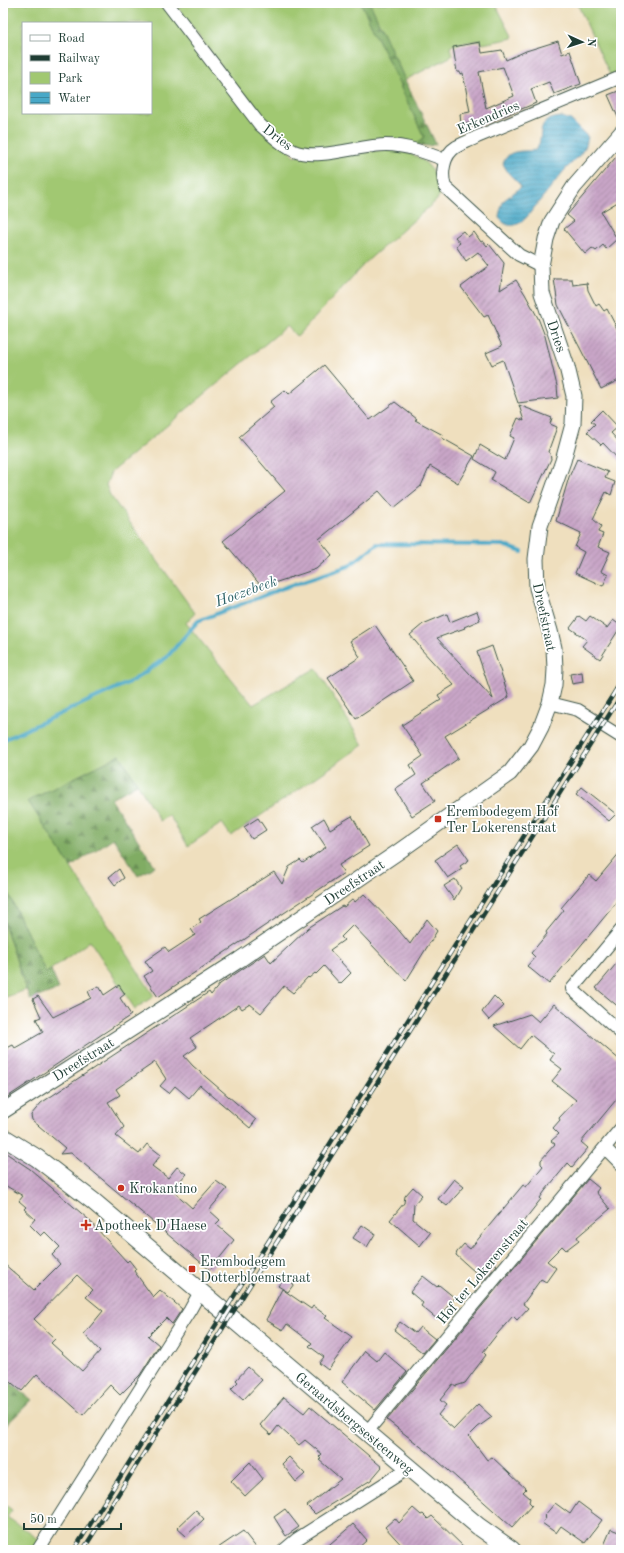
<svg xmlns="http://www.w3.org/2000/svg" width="624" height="1553" font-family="'Old Standard TT',serif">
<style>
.green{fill:#a1c872;stroke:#608253;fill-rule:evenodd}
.forest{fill:url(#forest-firs);stroke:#50744c}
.water{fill:url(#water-rules);stroke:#34727e}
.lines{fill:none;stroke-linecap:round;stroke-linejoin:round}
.stream{stroke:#48a8c7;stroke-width:4}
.building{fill:url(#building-hatch);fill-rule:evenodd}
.minor-casing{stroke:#3e5549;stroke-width:14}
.tertiary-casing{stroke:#3e5549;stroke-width:17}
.secondary-casing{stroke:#3e5549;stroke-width:19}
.minor{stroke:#fff;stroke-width:12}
.tertiary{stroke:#fff;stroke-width:15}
.secondary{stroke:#fff;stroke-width:17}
.rail-casing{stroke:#1f3d34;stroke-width:4.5}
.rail{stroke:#fff;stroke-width:3;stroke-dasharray:9;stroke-linecap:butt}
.poi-dot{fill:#c8321e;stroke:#fff;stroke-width:1.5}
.labels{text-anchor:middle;stroke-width:3.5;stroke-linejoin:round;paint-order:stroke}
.street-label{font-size:14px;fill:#1f3d34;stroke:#fff}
.poi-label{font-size:14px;fill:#1f3d34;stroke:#fff;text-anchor:start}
.water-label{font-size:15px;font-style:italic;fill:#2d6267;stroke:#fff}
</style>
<defs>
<pattern id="forest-firs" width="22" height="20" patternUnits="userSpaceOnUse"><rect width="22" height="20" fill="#80ac64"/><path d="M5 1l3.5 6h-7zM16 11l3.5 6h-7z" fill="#688d53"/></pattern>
<pattern id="water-rules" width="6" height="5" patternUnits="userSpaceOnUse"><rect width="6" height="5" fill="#48a8c7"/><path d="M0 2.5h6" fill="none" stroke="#3b8aa2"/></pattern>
<pattern id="building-hatch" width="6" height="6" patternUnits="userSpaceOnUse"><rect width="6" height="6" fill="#c9a6c8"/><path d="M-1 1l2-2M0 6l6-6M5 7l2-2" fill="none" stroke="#a388a3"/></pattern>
</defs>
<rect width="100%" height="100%" fill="#fff"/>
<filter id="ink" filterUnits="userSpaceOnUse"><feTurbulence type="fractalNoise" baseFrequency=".025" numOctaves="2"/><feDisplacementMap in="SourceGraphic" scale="8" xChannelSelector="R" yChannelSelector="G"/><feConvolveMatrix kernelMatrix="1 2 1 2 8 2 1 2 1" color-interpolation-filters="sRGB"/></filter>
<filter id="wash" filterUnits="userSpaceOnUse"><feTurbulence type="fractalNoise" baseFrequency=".012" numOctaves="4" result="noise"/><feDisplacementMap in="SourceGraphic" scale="16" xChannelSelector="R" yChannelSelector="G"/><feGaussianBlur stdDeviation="0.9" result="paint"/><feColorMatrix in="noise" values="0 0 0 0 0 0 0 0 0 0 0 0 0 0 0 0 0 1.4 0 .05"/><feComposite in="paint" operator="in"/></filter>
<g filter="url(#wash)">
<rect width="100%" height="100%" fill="#efdfbe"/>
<!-- green -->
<path class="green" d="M3 3H161L210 65 294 156 391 150C420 153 434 163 440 193L437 200 366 262 297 337 287 326 111 472 106 485 110 495 195 613 186 623 253 705 316 668 363 745 231 836 222 823 188 846 169 815 160 821 120 755 28 801 154 996 135 1009 90 941 46 973 3 882ZM23 23H151V113H23Z
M188 3H361L424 137 417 145 322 149 296 147 280 138 251 106 178 8Z
M370 3H495L513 38 483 44 480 40 453 45 450 47 452 56 405 80Z
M577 3H621V71L610 75Z
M3 920 26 990 3 998Z
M3 1503 12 1510 7 1517 40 1540 34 1550H3Z"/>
<!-- forest -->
<path class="forest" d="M361 3H370L405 80 436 144 429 146 417 145 424 137Z
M120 755 137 784 111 799 155 866 138 876 113 838 71 867 28 801Z
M3 882 46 973 51 970 59 989 30 1000 3 920Z
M3 1377 32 1400 3 1428Z"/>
<!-- water -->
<path class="water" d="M562 117 571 120 588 137 586 146 579 156 563 172 526 218C516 227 508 229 499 218 499 211 502 208 503 201L521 187 520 185 509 174 503 164C508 148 522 152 536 150 546 136 532 119 562 117Z"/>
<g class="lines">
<!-- stream -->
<path class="stream" d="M3 740 132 681 167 657 198 621 283 588 349 566 377 544 503 545 522 552"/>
</g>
<g id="blocks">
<!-- building -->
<path class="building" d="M558 41 562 54 570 51 581 84 554 94 549 82 531 89 536 103 473 129 472 123 461 124 460 114 470 112 463 73 460 74V72H457L453 47 480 42 482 53 502 50 506 60 526 51ZM503 67 514 96 486 108 479 72Z
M621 90V124L608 95Z
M621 151V200L601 212 617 239 606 249 603 245 596 251 592 248 585 254 564 229 574 221 567 215Z
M463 231 468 237 474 232 481 242 483 241 487 246 489 244 504 263 500 290 516 280 525 294 538 318 545 336 557 386 558 398 518 403 503 360 492 365 486 353 502 346 488 315 484 317 461 287 489 266 478 252 466 261 456 246 460 243 455 237Z
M554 279H572L573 285 587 283 588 290 596 306 599 304 604 311 607 309 621 336V379L601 389 558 305Z
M324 365 370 420 395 402 417 419 415 420 443 435 442 438 474 456 458 483 430 466 421 486 394 508 379 491 319 539 332 555 316 569 262 587 223 541 285 491 239 437 274 407 270 402 285 390 289 394Z
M519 405 552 418 550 424 557 427 548 452 550 453 551 459 530 503 491 480 495 472 474 459 480 445 505 460 514 438 510 436 518 418 524 421Z
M602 410 618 427 611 433 621 444V462L603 443 601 445 587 432 595 424 591 421Z
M577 459 608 472 605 478 615 482 611 495 606 492 593 519 601 526 598 532 603 534 598 547 610 552 601 571 608 575 603 586 575 573 584 552 575 547 581 533 556 521 569 477Z
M477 611 480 620 464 627 465 628 437 638 493 699 477 652 492 646 509 697 445 736 459 758 423 783 435 801 412 816 395 789 416 775 410 765 423 756 402 725 441 700 438 695 454 685 420 648V647L410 635 423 624 447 614 450 622Z
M579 616 586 621 590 616 607 628 613 620 621 626 600 659 582 646 587 640 570 628Z
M375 625 413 681 356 719 328 678 360 657 350 641Z
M582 672 583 682 572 684 570 674Z
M582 787 616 814 609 821 576 794Z
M352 816 369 846 339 865 344 873 158 997 144 976 152 971 145 961 165 947 169 952 195 935 191 929 201 922 199 919 274 872 282 884 289 867 300 860 303 863 326 847 312 826 324 818 330 829Z
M258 818 266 830 252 839 244 827Z
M458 844 469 860 460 866 462 869 448 878 435 860Z
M621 851V897L549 984 527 966 535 957 531 953 547 934 546 932 564 910 561 908 589 875 596 881Z
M119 869 124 878 115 885 109 877Z
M455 879 461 888 454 900 444 886Z
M364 894 396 927 410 944 427 919 437 931 406 981 353 925 341 937 344 940 330 950 351 973 340 984 324 966 316 974 315 973 309 978 308 977 293 993 284 986 261 1013 250 1004 242 1009 239 1005 190 1038 197 1047 184 1056 193 1066 256 1120 250 1128 200 1085 189 1098 175 1086 169 1093 160 1086 166 1079 155 1062 116 1089 120 1095 108 1102 124 1127 116 1136 139 1154 147 1144 161 1155 152 1166 168 1178 177 1167 186 1174 172 1190 192 1208 216 1181 227 1189 209 1210 220 1220 216 1224 234 1240 210 1270 71 1153 60 1154 65 1148 32 1120 31 1115 41 1103 209 992 211 995 220 984 265 954 271 963 308 928 342 906 344 907 353 899 355 902Z
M621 958V1009L596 988Z
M119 985 125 994 120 998 131 1015 3 1100V1050L13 1045 15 1048 43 1032 36 1019 41 1017 33 999 38 996 53 1017 91 998 88 991 99 986 104 995Z
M494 996 504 1006 489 1020 482 1012Z
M554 1004 621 1061V1094L581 1142 588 1148 572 1167 568 1163 545 1191 540 1198 541 1199 492 1261 497 1265 484 1280 456 1255 457 1252 464 1244 470 1249 523 1185 526 1187 543 1166 541 1164V1160L555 1144 551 1141 559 1134 553 1128 560 1120 559 1118 576 1100 552 1081 562 1069 550 1060 554 1054 531 1035 520 1049 494 1026 530 1014 539 1022Z
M3 1151 30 1169 88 1219 127 1262 129 1260 136 1269 134 1271 153 1297 160 1290 182 1309 172 1324 166 1318 148 1336 159 1345 140 1375 120 1395 110 1385 83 1415 37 1374 22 1391 3 1376V1263L34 1290 60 1264 52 1255 60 1247 45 1232 41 1236 30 1225 35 1219 24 1209 26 1207 19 1201 23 1196 3 1184ZM77 1275 93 1290 86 1297 103 1311 84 1334 100 1351 82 1371 51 1343 55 1339 34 1319Z
M454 1179 464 1187 447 1206 438 1199Z
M588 1179 599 1188 596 1192 610 1209 577 1237 579 1240 566 1250 562 1246 547 1261 556 1268 546 1282 541 1279 523 1304 528 1308 517 1320 513 1316 498 1333 483 1352 486 1355 465 1383 456 1386 453 1384 440 1400 446 1405 438 1415 454 1429 478 1404 492 1417 478 1427 469 1436 487 1460 492 1457 526 1489 523 1492 530 1498 529 1502 532 1505 512 1527 430 1454 387 1420Z
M413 1187 422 1195 414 1204 413 1219 430 1233 420 1246 390 1220 404 1203 405 1196Z
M362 1225 375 1234 367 1247 353 1238Z
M423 1276 437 1287 439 1285 455 1298 437 1319 421 1306 423 1303 410 1292Z
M284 1278 294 1284 288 1292 278 1286Z
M282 1289 311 1309 313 1306 327 1316 325 1318 352 1337 328 1370 319 1363 324 1357 309 1346 312 1343 287 1324 283 1330 266 1320Z
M400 1322 415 1333 420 1327 435 1339 423 1353 394 1330Z
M365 1351 377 1361 384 1352 407 1372 375 1410 342 1382Z
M248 1367 262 1380 243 1400 231 1389 238 1382 236 1380Z
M284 1397 304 1413 310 1406 382 1467 371 1480 315 1514 307 1506 341 1479 319 1460 321 1459 319 1457 322 1454 305 1440 299 1445 278 1426 271 1435 260 1425Z
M289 1457 305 1474 296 1482 282 1464Z
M250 1462 263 1479 245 1496 231 1481Z
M578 1502 602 1520 585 1543 561 1526 556 1533 542 1523 546 1518 544 1516 555 1503 570 1514Z
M413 1508 421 1515 423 1514 428 1519 432 1516 467 1550H406L385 1527 395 1518 399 1523Z
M285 1509 299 1527 286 1536 274 1517Z
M196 1510 204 1519 186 1536 177 1528Z
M353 1524 367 1540 356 1550H323Z
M611 1529 621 1533V1550H602Z
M243 1531 258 1550H215Z"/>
</g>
</g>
<g filter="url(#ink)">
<use href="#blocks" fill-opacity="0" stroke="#3e5549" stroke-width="1"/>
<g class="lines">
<!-- minor casing -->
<g class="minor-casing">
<path id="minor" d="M167 3 260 125C271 134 281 145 294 151 318 161 360 145 386 145 406 145 427 153 445 160
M541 266 519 255 445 187C441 174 443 155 456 147 463 143 470 141 477 137L621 77
M550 703 578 710 621 737
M621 930 572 989 621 1033
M605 1148 621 1164
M366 1433 621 1128
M38 1550 190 1310 200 1292
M284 1550 297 1539 409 1468"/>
</g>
<!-- tertiary casing -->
<g class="tertiary-casing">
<path id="tertiary" d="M3 1111 239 960 398 852 510 773 531 746 541 727 550 703 554 685 555 669 554 648 550 631 537 588 536 559 540 526 563 461 573 424 574 396 567 367 542 293 541 266 546 239 552 221 574 187 621 133"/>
</g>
<!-- secondary casing -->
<g class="secondary-casing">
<path id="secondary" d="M3 1137 37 1158 93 1201 478 1526 512 1550"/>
</g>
<!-- minor -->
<use href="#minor" class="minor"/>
<!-- tertiary -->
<use href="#tertiary" class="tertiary"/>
<!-- secondary -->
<use href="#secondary" class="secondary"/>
<!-- rail casing -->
<g class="rail-casing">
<path id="rail" d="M74 1550 621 682
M83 1550 621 696"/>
</g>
<!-- rail -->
<use href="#rail" class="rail"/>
</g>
</g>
<!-- markers -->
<g class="poi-dot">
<rect x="434" y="815" width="8" height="8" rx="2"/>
<circle cx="121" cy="1188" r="4"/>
<path d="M84 1219h4v4h4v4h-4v4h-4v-4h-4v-4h4z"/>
<rect x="188" y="1265" width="8" height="8" rx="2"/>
</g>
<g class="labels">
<!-- street labels -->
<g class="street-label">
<text transform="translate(488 117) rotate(-23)" y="5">Erkendries</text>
<text transform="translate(278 137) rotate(37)" y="5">Dries</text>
<text transform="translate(557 336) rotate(71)" y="5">Dries</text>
<text transform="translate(545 617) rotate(78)" y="5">Dreefstraat</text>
<text transform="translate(354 882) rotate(-34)" y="5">Dreefstraat</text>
<text transform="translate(83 1059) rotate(-32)" y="5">Dreefstraat</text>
<text transform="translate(482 1271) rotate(-50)" y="5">Hof ter Lokerenstraat</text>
<text transform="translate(355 1423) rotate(40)" y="5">Geraardsbergsesteenweg</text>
</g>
<!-- poi labels -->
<g class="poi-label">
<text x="446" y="816">Erembodegem Hof<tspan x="446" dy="16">Ter Lokerenstraat</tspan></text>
<text x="129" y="1193">Krokantino</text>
<text x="94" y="1230">Apotheek D'Haese</text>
<text x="200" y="1266">Erembodegem<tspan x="200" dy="16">Dotterbloemstraat</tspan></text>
</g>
<!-- water labels -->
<g class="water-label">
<text transform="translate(246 591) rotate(-20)" y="5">Hoezebeek</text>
</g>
</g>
<!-- margin -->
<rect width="624" height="1553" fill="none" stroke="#fff" stroke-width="16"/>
<!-- legend -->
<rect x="22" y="22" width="130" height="92" fill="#ffffff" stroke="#a5b1ae"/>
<rect x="30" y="35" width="20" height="6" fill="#ffffff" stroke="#a5b1ae"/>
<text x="58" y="42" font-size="12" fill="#1f3d34">Road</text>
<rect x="30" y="55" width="20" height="6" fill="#1f3d34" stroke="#a5b1ae"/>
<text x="58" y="62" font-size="12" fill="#1f3d34">Railway</text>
<rect x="30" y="72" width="20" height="12" fill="#a1c872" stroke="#a5b1ae"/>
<text x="58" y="82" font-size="12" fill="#1f3d34">Park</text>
<rect x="30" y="92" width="20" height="12" fill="url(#water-rules)" stroke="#a5b1ae"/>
<text x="58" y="102" font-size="12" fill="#1f3d34">Water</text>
<!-- north arrow -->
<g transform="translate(582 42) rotate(93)" stroke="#ffffff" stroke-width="3" paint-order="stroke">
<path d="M0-3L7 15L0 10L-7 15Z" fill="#1f3d34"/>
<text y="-6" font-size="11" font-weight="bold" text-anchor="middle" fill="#1f3d34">N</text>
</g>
<!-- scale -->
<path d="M24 1523v6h97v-6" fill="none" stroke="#1f3d34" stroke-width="2"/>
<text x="30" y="1523" font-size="12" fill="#1f3d34" stroke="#ffffff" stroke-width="3" paint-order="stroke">50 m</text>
</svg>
